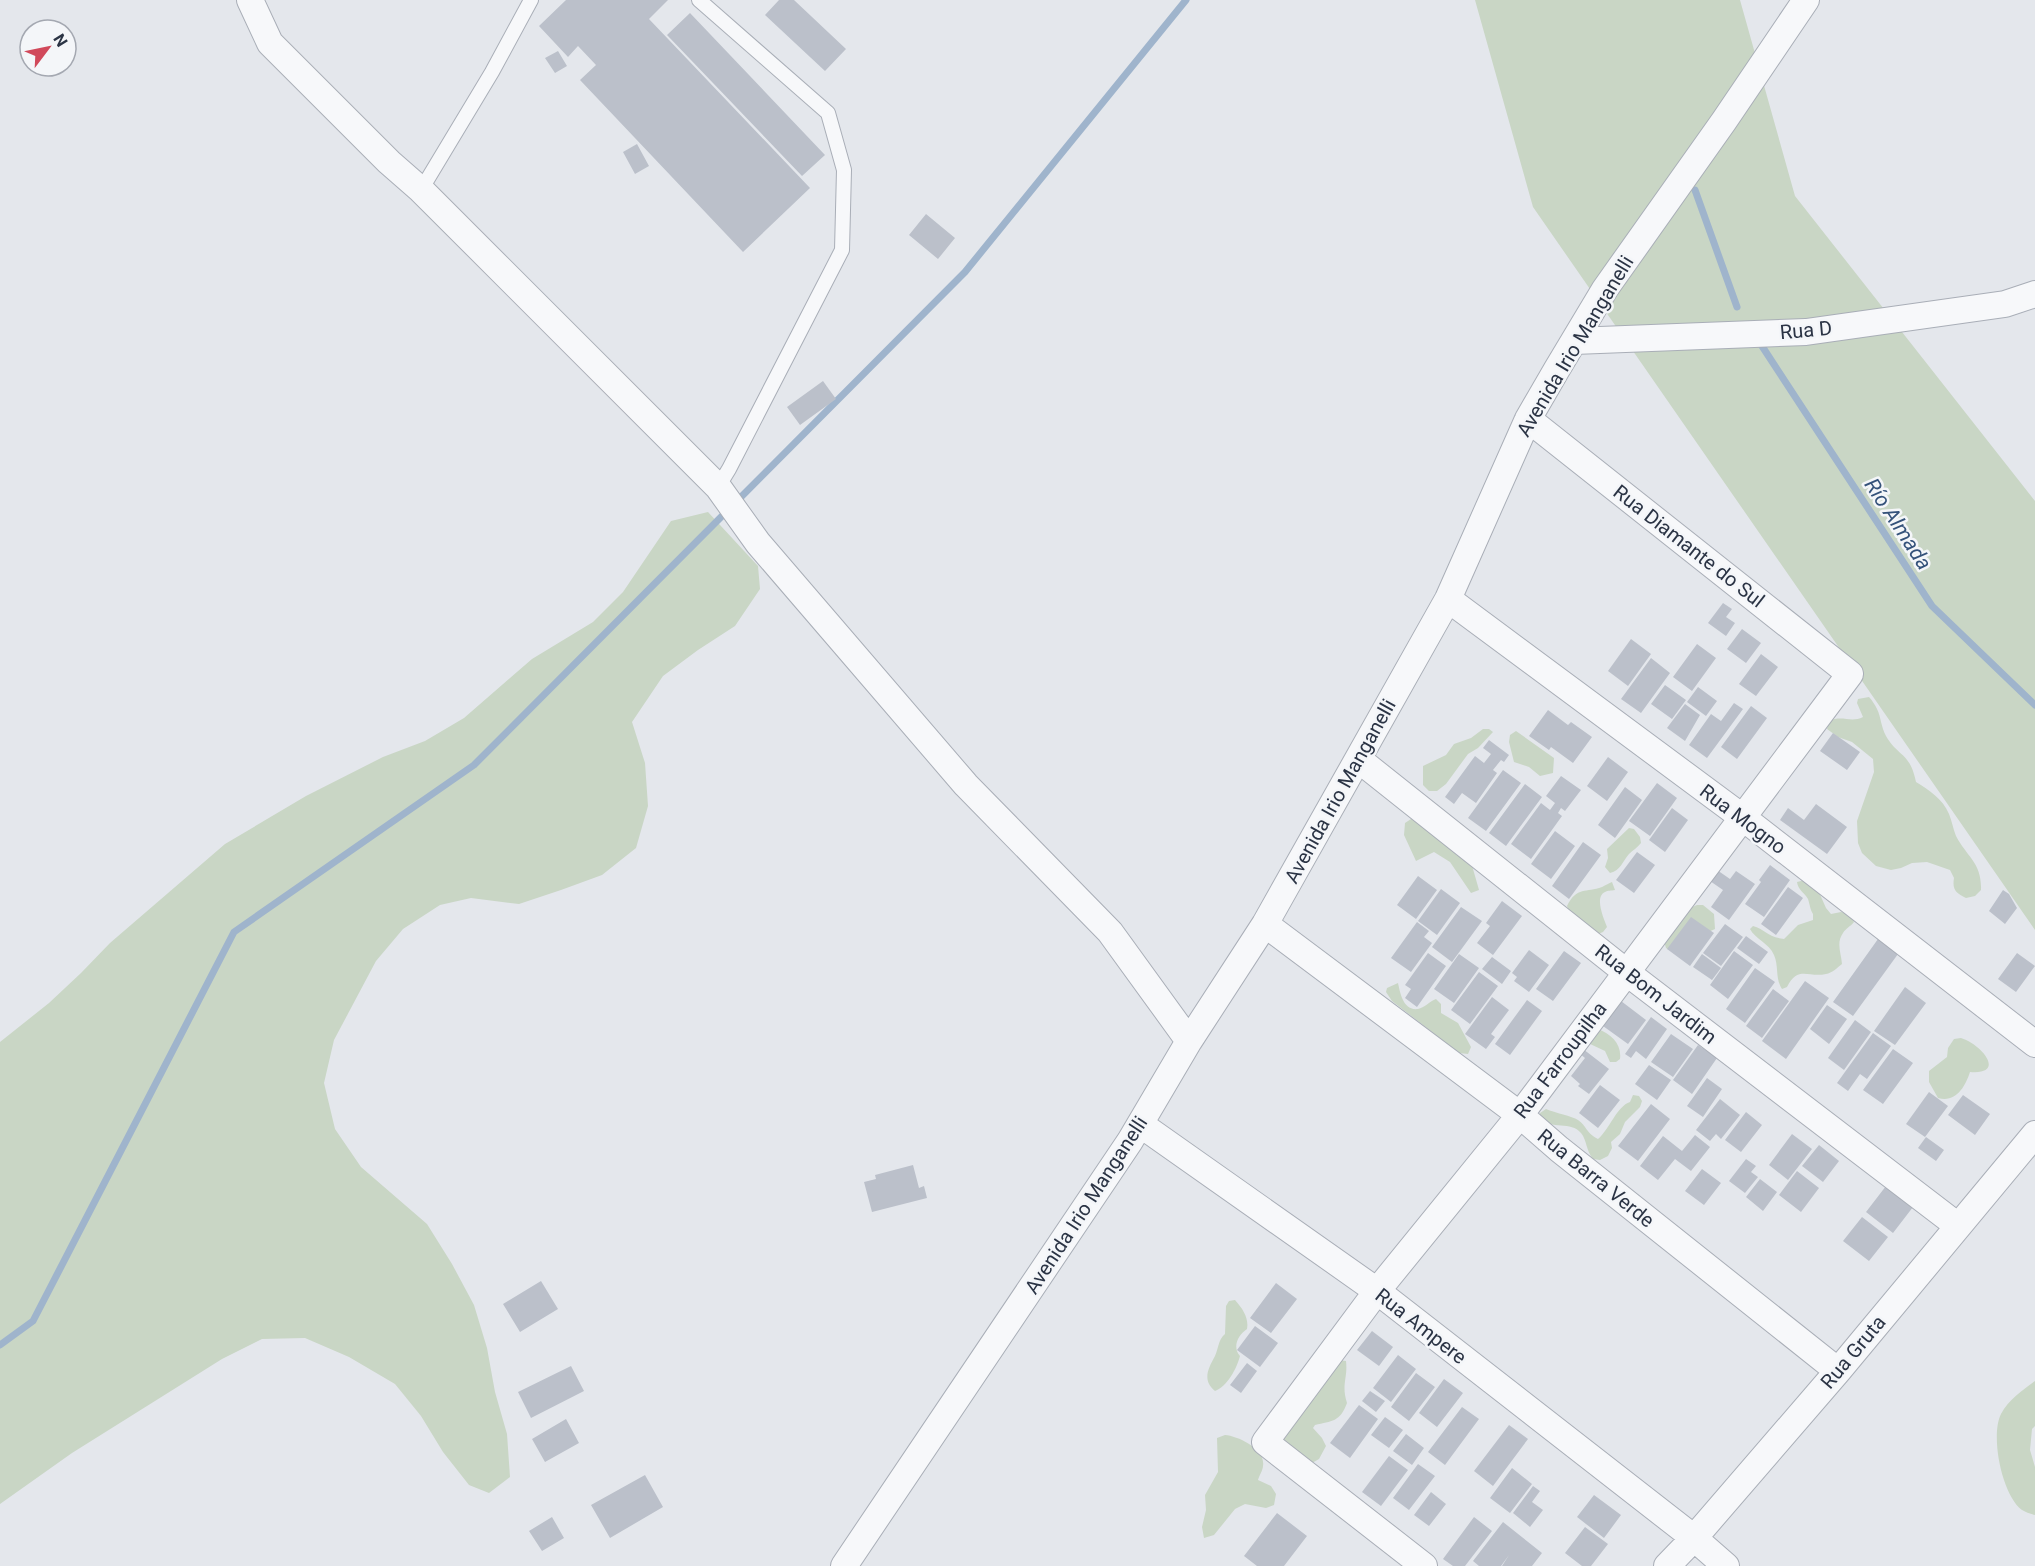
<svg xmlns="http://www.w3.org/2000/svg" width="2035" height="1566" font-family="Roboto,sans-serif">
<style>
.green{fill:#c9d6c5}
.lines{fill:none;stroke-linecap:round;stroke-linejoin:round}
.stream{stroke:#9fb4cc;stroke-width:7}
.building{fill:#bbc0ca}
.lane-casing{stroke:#a9aeb7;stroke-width:16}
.street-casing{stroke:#a9aeb7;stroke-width:28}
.lane{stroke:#f7f8fa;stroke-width:14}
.street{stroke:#f7f8fa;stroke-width:26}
.labels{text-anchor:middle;stroke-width:5;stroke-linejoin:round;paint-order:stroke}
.street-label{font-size:20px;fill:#2b3445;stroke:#f4f6f9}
.water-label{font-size:21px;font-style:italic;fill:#34527a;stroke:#f4f6f9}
</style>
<rect width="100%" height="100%" fill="#e4e7ec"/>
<!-- green -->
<path class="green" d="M1475 0H1740L1795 196 2035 501V930L1533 207Z
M708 512 758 566 760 589 735 626 698 650 663 676 632 722 645 763 648 806 636 848 602 875 561 890 519 904 471 898 440 905 403 929 376 961 334 1040 324 1083 335 1129 361 1167 427 1224 452 1264 474 1305 487 1348 495 1392 507 1434 510 1477 489 1493 469 1485 443 1452 421 1416 395 1384 349 1357 305 1338 262 1339 222 1359 72 1453 0 1504V1042L49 1003 81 973 110 943 225 844 306 796 383 757 425 741 464 718 532 659 593 622 623 592 671 521Z
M1869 697C1872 700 1875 705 1877 709 1881 717 1881 727 1886 736 1898 757 1910 752 1916 782 1929 790 1943 799 1949 814 1952 821 1953 829 1956 836 1967 857 1982 863 1981 890L1975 896 1966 898C1956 893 1952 890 1954 878L1950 870 1927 862 1912 863 1901 868 1891 870 1876 866 1862 853 1858 843 1857 821 1874 772 1873 759 1852 742 1838 737 1827 729 1829 721C1842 715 1851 723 1863 717L1857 703 1858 699Z
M1483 729H1489L1493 732 1478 748 1468 754 1446 784 1437 791H1429L1423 785V766L1446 755 1454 744 1471 738Z
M1516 731 1554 758 1553 773 1540 776 1529 767 1514 762 1509 742 1510 735Z
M1411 819H1418L1471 862 1479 890 1471 893 1450 862 1434 852 1416 861 1404 835 1405 823Z
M1629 828 1634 829 1640 837 1641 843C1637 848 1633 850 1629 854 1622 862 1621 870 1610 873L1605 867 1608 858 1607 849Z
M1805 880 1818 890 1826 908 1831 914 1841 912 1849 914 1854 922C1850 927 1846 928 1843 933 1836 943 1841 952 1842 964 1837 968 1832 973 1826 974 1808 978 1798 965 1787 987L1782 989C1775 979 1779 966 1774 955 1769 943 1755 939 1750 929L1753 926C1765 929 1767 937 1784 939L1798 925 1813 920V914C1810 909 1810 905 1808 899 1804 892 1798 890 1797 882Z
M1612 882 1615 890C1611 891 1608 890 1605 892 1594 897 1604 919 1607 927L1603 932 1598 934 1569 911 1567 906C1577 886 1586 893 1602 887 1606 885 1609 883 1612 882Z
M1697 905H1703L1714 914 1715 929 1669 950 1666 948 1664 941 1685 910Z
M1398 983C1400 992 1403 1011 1418 1009 1424 1008 1430 1001 1436 999L1441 1004V1013L1458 1023 1471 1047 1468 1054 1459 1053 1392 1001 1386 992 1387 988Z
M1598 1029C1611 1034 1622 1044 1620 1059L1616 1062H1610L1605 1051 1588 1043Z
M1961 1038C1983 1045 2006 1075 1970 1072 1965 1087 1956 1103 1938 1098L1929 1082V1071L1947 1057 1948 1048 1954 1039Z
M1633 1095 1639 1096 1642 1101 1640 1107 1625 1122 1620 1134 1611 1142 1612 1148 1608 1156 1600 1160 1593 1159C1586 1151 1587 1140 1581 1133 1571 1121 1552 1129 1539 1120L1540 1113 1546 1109C1555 1113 1572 1116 1578 1120 1587 1126 1585 1132 1598 1139 1609 1130 1617 1106 1630 1102Z
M1235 1300C1243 1309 1249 1318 1247 1329 1238 1335 1232 1347 1240 1356 1237 1368 1227 1387 1215 1391 1202 1380 1208 1369 1215 1356 1219 1347 1218 1340 1225 1334L1226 1306 1229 1301Z
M1338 1360 1346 1361C1348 1379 1341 1384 1347 1403 1340 1422 1332 1421 1315 1425L1313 1428 1322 1438 1326 1446 1319 1459 1312 1463 1283 1446 1282 1424Z
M2035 1381V1426L2032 1429 2030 1450 2035 1467V1515C2031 1514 2025 1512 2022 1510 2002 1495 1990 1436 2001 1414 2009 1399 2023 1390 2035 1381Z
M1225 1435C1238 1436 1266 1449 1263 1466 1263 1470 1259 1476 1258 1480L1271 1486 1276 1494 1274 1505 1266 1508 1245 1504 1235 1509 1214 1535 1204 1538 1202 1527 1206 1510 1205 1495 1218 1472 1217 1438Z"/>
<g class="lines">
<!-- stream -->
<path class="stream" d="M1695 190 1737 307
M1758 340 1932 606 2035 705
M736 502 965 272 1186 0
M0 1345 33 1321 234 932 474 765 728 510"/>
</g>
<!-- building -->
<path class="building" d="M566 0H668L649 19 810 188 743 252 580 80 596 65 578 46 568 57 539 26Z
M779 0H794L846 49 825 71 765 15Z
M690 13 825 155 802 176 667 35Z
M558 51 567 66 555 73 545 58Z
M637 144 649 166 635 174 623 152Z
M926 214 955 238 938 259 909 235Z
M823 381 836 399 800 425 787 407Z
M1723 603 1732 609 1726 617 1735 623 1726 636 1708 623Z
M1742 629 1761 643 1746 663 1727 649Z
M1631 639 1651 654 1628 686 1608 671Z
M1697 644 1716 658 1692 691 1673 677Z
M1761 654 1778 667 1756 696 1739 684Z
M1651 658 1670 673 1641 713 1621 699Z
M1665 685 1686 700 1672 719 1651 704Z
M1698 687 1717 701 1706 716 1687 702Z
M1734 703 1743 709 1707 758 1689 745 1711 714 1721 721Z
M1685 704 1700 715 1685 741 1667 728Z
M1751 706 1767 718 1737 759 1721 747Z
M1548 710 1568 725 1571 722 1592 737 1573 763 1551 747 1549 750 1529 736Z
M1833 733 1860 752 1847 770 1820 751Z
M1489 740 1509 755 1504 762 1501 760 1493 770 1497 773 1476 803 1462 793 1454 804 1445 797 1475 756 1484 763 1491 754 1483 748Z
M1608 757 1628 772 1607 801 1587 786Z
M1503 770 1521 783 1486 831 1468 818Z
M1561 776 1581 790 1565 811 1561 808 1558 813 1562 816 1531 859 1511 844 1541 803 1550 810 1555 803 1546 796Z
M1657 783 1677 798 1650 836 1629 821Z
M1525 784 1542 797 1506 846 1489 833Z
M1625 787 1642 800 1615 838 1598 825Z
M1816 804 1847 827 1827 854 1780 820 1788 808 1804 820Z
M1672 808 1688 820 1665 852 1649 840Z
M1555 831 1575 846 1551 879 1531 864Z
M1583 842 1601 855 1569 899 1552 886Z
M1637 852 1655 865 1634 893 1616 880Z
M1770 865 1790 880 1764 917 1745 904 1761 882 1759 880Z
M1717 870 1730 879 1736 871 1755 884 1729 920 1711 907 1723 890 1710 881Z
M1418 876 1437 890 1416 919 1397 905Z
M1788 887 1803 898 1776 935 1761 924Z
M1441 889 1460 903 1437 935 1418 921Z
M2003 890 2009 894 2017 908 2005 924 1989 911Z
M1502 901 1522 916 1493 955 1477 943 1490 926 1486 923Z
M1461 907 1482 921 1452 962 1432 947Z
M1691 917 1714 933 1690 966 1667 949Z
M1417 922 1429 931 1424 937 1432 943 1411 972 1391 958Z
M1725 924 1743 937 1721 966 1703 953Z
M1746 936 1768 952 1759 964 1737 948Z
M1878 939 1898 954 1853 1016 1833 1002Z
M1529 950 1549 965 1529 992 1514 981 1517 977 1512 973Z
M1564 951 1581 963 1553 1001 1536 989Z
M1734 951 1753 965 1728 999 1710 985Z
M1428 953 1446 966 1417 1007 1405 998 1411 989 1405 985Z
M2017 953 2035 966 2016 992 1998 979Z
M1459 954 1479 968 1454 1003 1434 989Z
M1702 954 1721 968 1712 980 1693 967Z
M1492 957 1511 971 1502 984 1482 969Z
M1755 968 1775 982 1745 1023 1726 1009Z
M1479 972 1498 986 1470 1024 1451 1010Z
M1805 981 1829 998 1786 1059 1762 1041Z
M1905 987 1926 1003 1895 1045 1874 1031Z
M1773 989 1789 1001 1762 1038 1746 1026Z
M1492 997 1509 1010 1491 1034 1495 1037 1486 1049 1465 1034Z
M1527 1000 1542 1011 1510 1055 1495 1044Z
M1621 1001 1646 1020 1628 1044 1603 1026Z
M1827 1005 1847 1019 1829 1044 1810 1029Z
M1651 1017 1667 1029 1646 1059 1636 1051 1631 1058 1625 1054Z
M1855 1020 1871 1032 1844 1070 1828 1058Z
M1873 1033 1891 1046 1867 1079 1860 1074 1848 1091 1837 1083Z
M1671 1034 1693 1049 1673 1077 1651 1062Z
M1698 1045 1717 1058 1692 1094 1673 1080Z
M1583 1049 1609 1069 1589 1094 1578 1086 1580 1084 1571 1076 1585 1058 1579 1053Z
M1893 1049 1913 1063 1883 1104 1863 1090Z
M1649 1065 1671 1080 1657 1100 1635 1084Z
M1707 1078 1722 1089 1703 1117 1687 1106Z
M1600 1085 1620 1100 1598 1128 1579 1113Z
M1929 1092 1948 1106 1925 1137 1906 1124Z
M1963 1095 1990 1114 1975 1135 1948 1115Z
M1720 1099 1740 1115 1721 1139 1716 1134 1710 1141 1696 1130Z
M1651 1104 1670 1119 1638 1161 1618 1146Z
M1746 1112 1762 1125 1741 1152 1725 1140Z
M1792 1134 1812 1149 1788 1180 1769 1165Z
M1695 1135 1710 1147 1691 1171 1675 1159 1658 1180 1640 1166 1663 1136 1682 1151Z
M1926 1137 1944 1150 1936 1161 1918 1148Z
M1819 1145 1839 1161 1823 1182 1802 1166Z
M1746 1159 1756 1166 1751 1172 1758 1177 1745 1193 1729 1181Z
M913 1165 919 1188 924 1186 927 1198 872 1212 864 1182 876 1179 875 1175Z
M1702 1169 1721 1183 1704 1205 1685 1191Z
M1797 1171 1819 1188 1801 1212 1779 1195Z
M1760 1179 1777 1192 1763 1211 1746 1197Z
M1886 1186 1913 1207 1893 1233 1866 1212Z
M1862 1217 1888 1237 1869 1261 1843 1241Z
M541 1281 558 1309 520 1332 503 1304Z
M1276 1283 1297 1299 1271 1333 1250 1318Z
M1255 1326 1278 1343 1260 1367 1237 1350Z
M1372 1331 1393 1347 1379 1366 1357 1350Z
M1398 1355 1416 1369 1391 1402 1373 1388Z
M1247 1363 1257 1371 1241 1393 1230 1385Z
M571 1366 584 1391 531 1418 518 1392Z
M1416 1373 1435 1387 1409 1421 1391 1407Z
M1444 1379 1463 1393 1437 1427 1419 1413Z
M1370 1391 1385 1401 1376 1412 1362 1401Z
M1359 1405 1378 1419 1350 1458 1330 1443Z
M1462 1407 1479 1419 1445 1465 1428 1452Z
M1385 1417 1403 1430 1389 1448 1371 1435Z
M566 1419 579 1443 545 1462 532 1439Z
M1509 1425 1528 1439 1493 1486 1474 1471Z
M1406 1434 1424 1448 1412 1465 1393 1451Z
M1389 1456 1408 1470 1381 1506 1362 1492Z
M1418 1464 1435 1476 1409 1510 1393 1498Z
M1512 1468 1532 1484 1510 1513 1490 1498Z
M645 1475 663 1507 610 1538 591 1505Z
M1533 1486 1540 1491 1532 1502 1543 1510 1530 1527 1513 1513Z
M1431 1492 1446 1504 1429 1526 1414 1515Z
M1594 1495 1621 1515 1604 1538 1577 1517Z
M1277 1513 1307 1536 1284 1566H1257L1244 1556Z
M552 1517 564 1538 542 1551 529 1531Z
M1474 1517 1492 1531 1465 1566H1453L1443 1559Z
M1503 1522 1542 1553 1532 1566H1502L1509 1555 1501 1566H1479L1473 1561Z
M1585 1527 1608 1544 1591 1566H1582L1565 1553Z"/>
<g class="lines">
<!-- lane casing -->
<g class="lane-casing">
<path id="lane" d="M699 0 828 113 844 170 842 250 729 469 718 487
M421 190 492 72 531 0"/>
</g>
<!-- street casing -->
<g class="street-casing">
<path id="street" d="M250 0 270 43 389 162 421 190 718 487 758 543 966 785 1110 932 1189 1041
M1574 341 1806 332 2005 304 2035 294
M1448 599 1742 817 2035 1044
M1358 759 1626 972 1958 1226
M1265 924 1520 1115 1559 1149 1838 1371
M1140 1124 1377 1291 1694 1538 1726 1566
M844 1566 1130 1141 1189 1041 1265 924 1448 599 1528 419 1557 369 1605 289 1724 121 1806 0
M1424 1566 1265 1442 1377 1291 1520 1115 1850 674 1528 419
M1667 1566 1694 1538 1838 1371 2035 1134"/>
</g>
<!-- lane -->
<use href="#lane" class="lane"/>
<!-- street -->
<use href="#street" class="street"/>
</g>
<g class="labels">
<!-- street labels -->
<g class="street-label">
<text transform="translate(1806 330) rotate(-5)" y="7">Rua D</text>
<text transform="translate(1575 346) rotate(-59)" y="7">Avenida Irio Manganelli</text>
<text transform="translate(1689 546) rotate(38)" y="7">Rua Diamante do Sul</text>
<text transform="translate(1340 791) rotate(-61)" y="7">Avenida Irio Manganelli</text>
<text transform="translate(1743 819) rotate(37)" y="7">Rua Mogno</text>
<text transform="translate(1656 994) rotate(38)" y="7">Rua Bom Jardim</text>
<text transform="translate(1560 1060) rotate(-53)" y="7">Rua Farroupilha</text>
<text transform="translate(1596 1178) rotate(39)" y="7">Rua Barra Verde</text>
<text transform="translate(1086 1205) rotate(-57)" y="7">Avenida Irio Manganelli</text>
<text transform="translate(1421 1326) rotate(38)" y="7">Rua Ampere</text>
<text transform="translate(1853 1352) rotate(-50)" y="7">Rua Gruta</text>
</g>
<!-- water labels -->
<g class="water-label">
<text transform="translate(1898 524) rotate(57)" y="7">Río Almada</text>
</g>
</g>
<!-- north arrow -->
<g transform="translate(48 48) rotate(58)"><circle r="28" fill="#f4f6f9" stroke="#a4a8b1" stroke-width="1.5"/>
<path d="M0-4.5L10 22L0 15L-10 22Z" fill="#d1495b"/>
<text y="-9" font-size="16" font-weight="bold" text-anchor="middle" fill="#2b3445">N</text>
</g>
</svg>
